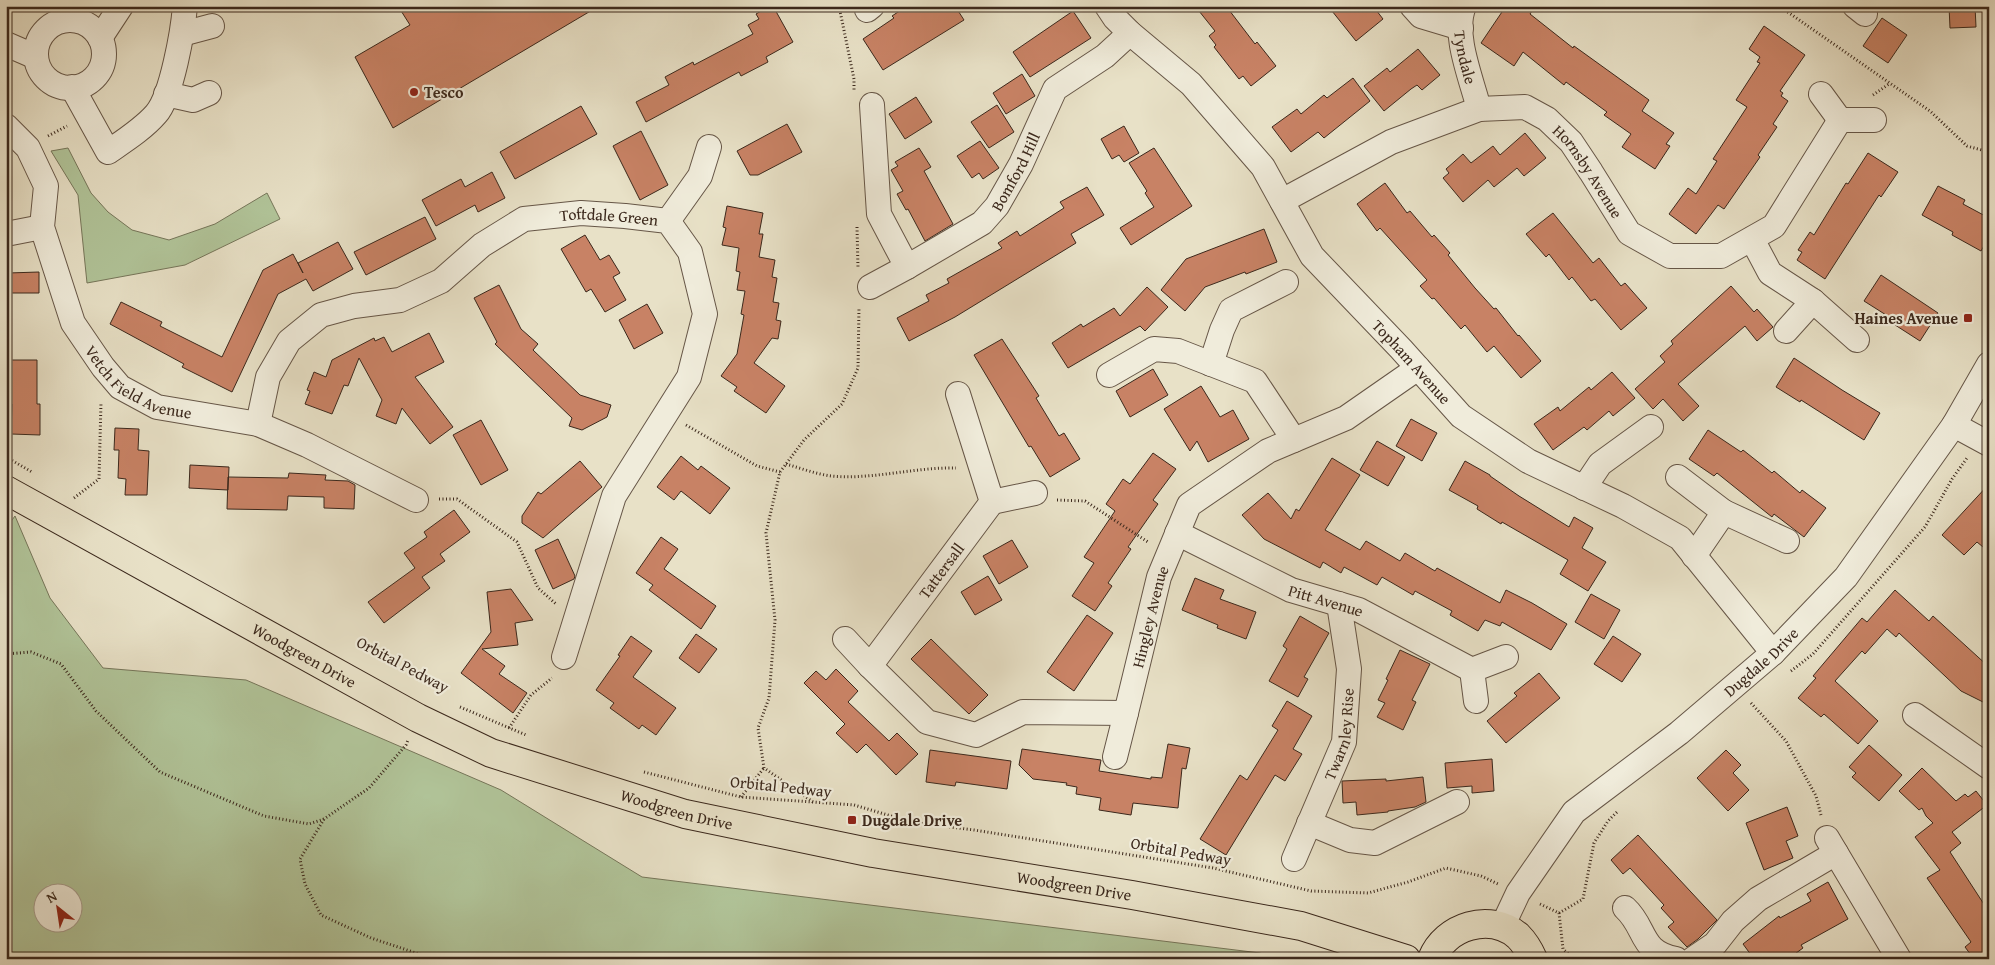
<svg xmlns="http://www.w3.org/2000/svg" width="1995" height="965" font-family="'Gentium Book Plus',serif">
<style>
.green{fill:#b1c499;stroke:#76765a;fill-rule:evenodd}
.building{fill:#c88265;stroke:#3b281c}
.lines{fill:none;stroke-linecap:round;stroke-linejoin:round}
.minor-casing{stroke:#665647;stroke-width:26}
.major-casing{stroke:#3b281c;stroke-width:30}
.path{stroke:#3b281c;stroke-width:3;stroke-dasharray:1 2.5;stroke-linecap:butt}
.minor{stroke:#f0ecdb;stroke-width:24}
.major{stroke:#e8e1c7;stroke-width:28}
.poi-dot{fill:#8f2418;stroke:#f0ecdb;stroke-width:2}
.labels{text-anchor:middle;stroke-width:4.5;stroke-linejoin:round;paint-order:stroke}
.street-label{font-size:16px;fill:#3b281c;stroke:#f0ecdb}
.poi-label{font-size:16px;font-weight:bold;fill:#3b281c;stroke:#f0ecdb;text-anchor:start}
</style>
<rect width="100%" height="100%" fill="#e8e1c7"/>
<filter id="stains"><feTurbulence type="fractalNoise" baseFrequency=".004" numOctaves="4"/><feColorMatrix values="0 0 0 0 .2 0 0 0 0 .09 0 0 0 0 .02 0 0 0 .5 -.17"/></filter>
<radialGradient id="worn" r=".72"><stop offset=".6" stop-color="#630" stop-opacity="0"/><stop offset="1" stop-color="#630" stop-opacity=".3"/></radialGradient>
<!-- green -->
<path class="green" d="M68 148 91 193 108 212 132 230 169 240 215 224 267 193 280 219 185 265 87 283 78 195 51 151Z
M15 516 50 598 103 668 246 680 501 790 642 877 1260 953 1273 959H6V528ZM42 892H72V922H42Z"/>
<!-- building -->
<path class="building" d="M398 6H599L393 128 355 57 410 25Z
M770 6H773L793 42 766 57 768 62 741 76 739 72 646 122 636 102 669 85 665 77 693 62 694 65 753 34 748 25 759 19 756 14Z
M907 6H955L964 20 883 70 863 39 894 18 892 16Z
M1195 6H1226L1255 44 1257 42 1276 66 1251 86 1243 76 1239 79 1214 47 1216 45 1209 36 1215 31Z
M1328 6H1373L1383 19 1356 41Z
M1506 6H1535L1530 14 1573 48 1574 46 1649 100 1642 111 1674 133 1666 144 1670 146 1655 169 1622 147 1631 134 1604 115 1607 112 1566 82 1564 85 1523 52 1514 66 1481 43Z
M1949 6H1975L1976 27 1950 28Z
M1073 11 1091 38 1030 77 1013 52Z
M1882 18 1907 35 1888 63 1863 46Z
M1764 26 1805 55 1780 91 1783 93 1781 96 1788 101 1773 124 1777 127 1758 155 1760 157 1724 209 1718 205 1696 234 1669 214 1688 188 1696 194 1717 161 1713 159 1747 107 1736 100 1760 63 1757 62 1760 57 1749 49Z
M1418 49 1440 75 1422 90 1417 85 1411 89 1384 111 1364 86 1387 68 1390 72Z
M1022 74 1035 96 1006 114 993 93Z
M1353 78 1370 101 1324 138 1318 132 1291 152 1272 127 1297 109 1301 114 1324 95 1327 98Z
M916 97 932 122 905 139 889 114Z
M997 105 1014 132 989 148 971 122Z
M581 106 597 134 515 179 500 152Z
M787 124 802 152 758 175H750L737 151Z
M1124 126 1139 153 1124 162 1119 155 1112 159 1101 139Z
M641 131 668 185 640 200 613 146Z
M1525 133 1546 158 1524 176 1517 168 1494 187 1488 180 1463 202 1443 178 1449 173 1446 169 1463 154 1471 163 1493 146 1500 155Z
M980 141 999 168 983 179 979 173 972 178 957 156Z
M919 148 931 167 924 171 953 224 925 241 908 209 906 210 897 194 903 191 891 170 898 166 895 162Z
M1154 148 1192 206 1131 245 1120 228 1154 207 1145 193 1147 191 1129 163Z
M1868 153 1898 172 1881 197 1879 195 1825 279 1797 260 1802 252 1798 250 1810 232 1814 235 1846 183 1848 184Z
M492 172 505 198 478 212 475 205 436 226 422 200 461 179 465 187Z
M1385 183 1407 213 1410 211 1432 237 1434 235 1450 253 1448 255 1475 288 1494 309 1496 308 1518 336 1519 335 1541 361 1521 378 1494 346 1487 352 1465 325 1461 329 1434 298 1432 299 1420 286 1427 280 1380 228 1377 231 1357 204Z
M1938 186 1965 200 1963 204 1989 218V237L1981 251 1952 235 1953 232 1922 215Z
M1087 187 1104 215 1071 234 1076 243 955 317 909 341 897 318 929 301 926 295 949 283 947 279 1002 248 998 243 1017 231 1020 236 1064 208 1060 202Z
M727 206 763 213 759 234H763L759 257 775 260 772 277 777 278 773 302 779 303 776 320 781 321 778 339 772 338 754 363 785 386 766 413 734 391 737 387 721 376 737 354 744 315 741 314 745 291 737 290 740 272 736 271 739 248 722 245 726 228 723 227Z
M1553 213 1593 263 1599 258 1621 286 1625 283 1647 308 1621 330 1595 299 1591 301 1572 277 1569 280 1549 254 1546 257 1526 234Z
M425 217 436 239 366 275 354 252Z
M1264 229 1277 262 1246 274 1245 272 1205 287 1185 311 1161 290 1186 259Z
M585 235 600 260 609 255 620 273 613 277 626 300 605 312 591 289 586 292 561 249Z
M338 242 353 269 313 291 306 279 278 294 232 392 182 367 184 364 110 324 121 302 162 322 160 326 222 357 263 270 293 254 303 273 298 263Z
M39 272V293H9L8 273Z
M1881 275 1938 313 1920 341 1892 323 1894 320 1864 301Z
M499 285 521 329 538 344 533 350 580 395 611 405 607 417 582 430 569 426 572 418 495 344 497 342 474 298Z
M1731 286 1754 312 1757 309 1773 327 1757 341 1745 326 1678 384 1699 406 1683 421 1663 399 1653 409 1635 389 1665 362 1660 356 1673 344 1671 341Z
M1147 287 1168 307 1145 331 1140 326 1068 368 1052 343 1081 324 1083 327 1114 308 1120 316Z
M647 304 663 333 634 349 619 320Z
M429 333 444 362 415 377 453 427 430 444 402 408 396 424 376 416 382 400 359 358 348 386 344 385 332 414 305 404 310 391 307 390 314 372 326 377 332 360 374 338 375 341 384 337 392 352Z
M1002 339 1039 396 1036 398 1059 436 1064 433 1080 459 1050 477 1031 446 1029 447 974 355Z
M1794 358 1842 390 1880 413 1864 440 1801 400 1800 402 1776 387Z
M6 360H37V404H40V435L11 434 12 404H6Z
M1153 369 1168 395 1130 417 1116 391Z
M1612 372 1635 398 1613 416 1609 411 1587 430 1584 427 1553 450 1534 424 1558 407 1560 411 1589 387 1591 390Z
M1201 386 1220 417 1233 410 1249 439 1208 462 1197 441 1190 451 1164 409Z
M1411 419 1437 433 1422 461 1396 446Z
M481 420 508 470 481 485 453 435Z
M115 428 139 429 138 450 149 451 147 495H125L126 479 118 478 119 450H114Z
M1708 430 1741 452 1743 450 1772 473 1774 471 1800 493 1802 490 1826 508 1804 537 1774 514 1772 517 1717 473 1714 476 1689 459Z
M1377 441 1405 457 1388 486 1360 470Z
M1153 453 1176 469 1153 500 1158 504 1128 547 1131 549 1108 583 1112 586 1095 611 1072 596 1094 563 1084 557 1115 511 1106 504 1123 479 1130 484Z
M681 456 698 470 701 466 730 488 710 514 681 491 674 500 657 487Z
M1332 458 1360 475 1325 530 1360 550 1366 541 1400 561 1405 553 1435 571 1437 568 1500 603 1506 590 1532 603 1567 624 1551 650 1502 622 1500 626 1485 620 1478 631 1450 615 1452 611 1415 591 1413 595 1382 577 1377 585 1344 567 1341 573 1323 562 1320 568 1264 539 1242 515 1268 493 1291 519 1296 509 1299 511Z
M580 461 602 487 543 538 522 523V516L538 492 541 494Z
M1465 461 1490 475V476L1519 496 1569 527 1574 517 1593 528 1582 548 1606 562 1588 591 1560 574 1568 560 1502 522 1501 524 1477 509 1478 506 1449 490Z
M190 465 229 467 228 490 189 488Z
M289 473 326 475 325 480 348 481 355 485 354 509 324 508V497L288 496 287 510 227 509 228 477 288 478Z
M1989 484V552L1977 542 1964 555 1942 535Z
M454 510 470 532 440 554 445 561 422 577 430 588 384 623 368 602 415 568 404 553 427 537 424 532Z
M661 537 678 549 664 569 716 606 701 629 649 590 653 585 636 573Z
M558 539 575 576 574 579 553 589 535 550Z
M1012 540 1028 567 999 584 983 556Z
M988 576 1002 600 975 615 961 592Z
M1195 578 1224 590 1220 599 1256 612 1246 639 1217 628 1218 625 1182 610Z
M511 589 533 620 515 623 518 645 482 649 505 666 499 674 527 693 513 713 461 673 491 632 487 592Z
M1895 590 1929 621 1933 616 1989 667V705L1961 691 1899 633 1896 637 1887 629 1865 654 1862 651 1835 681 1878 721 1858 744 1824 714 1821 717 1798 698 1816 678 1813 676 1862 618 1867 622Z
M1591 594 1620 610 1604 639 1575 622Z
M1087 615 1113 633 1074 691 1047 672Z
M1300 616 1329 633 1304 677 1308 679 1298 697 1269 681 1287 649 1283 646Z
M696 634 717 649 699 673 679 658Z
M631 636 652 651 633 677 676 708 656 735 642 725 639 729 610 708 614 703 596 690 620 656 618 655Z
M1613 636 1641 654 1622 682 1594 664Z
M931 639 988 695 969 714 911 659Z
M1400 650 1430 664 1412 700 1416 702 1403 730 1377 717 1385 703 1378 700 1388 680 1386 679Z
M836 669 858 691 848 702 889 741 897 733 918 754 896 775 866 744 857 753 836 733 845 724 804 683 816 671 826 680Z
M1539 673 1560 698 1506 743 1487 721 1517 696 1514 693Z
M1287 701 1312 716 1293 749 1302 754 1285 781 1275 775 1226 855 1200 839 1240 775 1247 780 1278 730 1272 726Z
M1168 744 1190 748 1186 769 1182 768 1178 808 1133 803 1131 815 1099 810 1101 798 1076 794 1077 787 1066 785 1067 783 1033 779 1019 765 1022 749 1101 760 1099 771 1151 779V777L1162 778Z
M1869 745 1902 775 1879 801 1852 777 1856 773 1849 767Z
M930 750 1011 761 1007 789 956 782 955 786 926 782Z
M1726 750 1741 765 1733 773 1749 790 1728 811 1697 778Z
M1492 759 1494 791 1472 793V786L1447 788 1445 763Z
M1922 768 1956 801 1965 794 1968 797 1976 791 1987 805 1952 832 1961 843 1950 852 1989 912V959H1974L1965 947 1971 942 1927 878 1940 870 1915 837 1933 823 1926 816 1922 808 1919 810 1899 791Z
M1423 777 1426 802 1415 807 1388 811V812L1357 815 1356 802 1343 803 1342 781 1386 779V781Z
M1787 807 1798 836 1786 841 1793 858 1764 870 1746 823Z
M1638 835 1717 920 1698 939 1687 947 1668 927 1674 922 1661 908 1664 905 1630 868 1623 874 1611 860Z
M1828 882 1848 919 1801 945 1803 948 1788 959H1754L1743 944 1779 916 1780 918 1811 901 1807 894Z"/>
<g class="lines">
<!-- minor casing -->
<g class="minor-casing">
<g id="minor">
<path id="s1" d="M1107 6 1115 18 1130 33 1191 84 1263 167 1312 256 1401 349 1461 416 1528 461 1623 506 1680 538 1773 653"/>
<path d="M1412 6 1421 16 1461 28"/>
<path id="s2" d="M1464 6C1452 34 1472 80 1479 109"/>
<path d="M1855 6 1865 14"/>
<path d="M867 10 872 6"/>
<circle cx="70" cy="54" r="34"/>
<path d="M182 34 212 26"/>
<path d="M100 38 121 6"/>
<path d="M6 44 36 57"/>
<path d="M72 87 108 152C124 141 143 129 156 114 172 96 183 30 185 6"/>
<path d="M166 94 193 100 209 93"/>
<path d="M1821 94 1840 120H1874"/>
<path id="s3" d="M872 105 879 214 907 267 982 223 997 206 1021 164 1055 89 1105 56 1130 33"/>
<path id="s4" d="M6 126 28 148 46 186 42 227 73 323 103 367 120 387 157 407 258 424 307 445 416 500"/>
<path id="s5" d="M1282 201 1391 142 1479 109 1525 107 1547 119 1571 142 1591 172 1629 233 1670 256H1721L1774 226 1840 120"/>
<path d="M668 221 700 176 709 147"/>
<path d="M6 234 42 227"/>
<path d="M1752 239 1770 273 1813 301 1857 340"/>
<path d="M870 287 907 267"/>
<path d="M1786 331 1813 301"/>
<path d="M1211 364 1222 330 1231 310 1286 282"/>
<path d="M1109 375 1154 349 1178 351 1255 381 1294 440"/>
<path id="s6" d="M258 424 268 377 289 341 321 315 354 306 400 300 441 281 482 245 524 219 581 213 625 216 668 221 690 252 705 314 689 377 614 496 564 657"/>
<path d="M1954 425 1989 444"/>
<path d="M1678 477 1724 512 1694 556"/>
<path d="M1584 488 1600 464 1651 427"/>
<path d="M992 502 1035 493"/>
<path d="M1724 512 1787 541"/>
<path id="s7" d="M1177 533 1291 590 1359 610 1472 670"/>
<path id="s8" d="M845 639 870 666 927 722 976 735 1023 712 1126 713 1159 577 1189 505 1268 451 1346 418 1418 368"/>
<path id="s9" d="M870 666 992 502 958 394"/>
<path d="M1476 701 1472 670 1506 657"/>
<path d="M1915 715 1989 767"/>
<path d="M1115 757 1126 713"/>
<path d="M1309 823 1350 840 1375 843 1457 802"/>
<path d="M1827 838 1899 959"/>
<path id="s10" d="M1294 859 1344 742 1349 669 1339 604"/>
<path d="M1625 908C1647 928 1639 952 1676 959"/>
<path id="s11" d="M1502 927 1518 893 1574 812 1679 733 1773 653 1846 577 1954 425 1989 364"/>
<path d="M1693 959 1715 944 1733 921 1758 899 1836 853"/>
</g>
</g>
<!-- major casing -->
<g class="major-casing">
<g id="major">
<path id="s12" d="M6 490 418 718 491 753 685 814 873 853 1132 895 1301 926 1406 959"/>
<path d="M1432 959C1445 926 1490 912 1518 936 1525 943 1529 950 1533 959"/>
</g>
</g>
<!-- path -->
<path class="path" d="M839 6 854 79V90
M1779 6 1930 111 1967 146 1989 152
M1873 95 1889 84
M48 136 67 126
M857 227 858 268
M686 425 757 466 780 472
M6 457 32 472
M786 464C800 468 816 474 831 476 873 480 914 467 956 468
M74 498 99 479 101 402
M439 499H457L517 542 538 588 556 604
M1057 500 1085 501 1148 542
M6 654 31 652 61 664 96 711 160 772 264 816 309 824 324 819 369 788 406 745 408 740
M1791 671 1813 654 1925 527 1952 479 1967 458
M1751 703 1786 741 1816 796 1821 815
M460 707 526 735
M509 728 531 695 552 678
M644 772 741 797 854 805 911 822 974 830 1213 868 1311 891 1368 893 1408 882 1446 868 1481 876 1498 884
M741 797 764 768
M813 802 764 768 758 728 769 698 775 620 766 533 780 472 804 440 842 404 858 368 859 307
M324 819 300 859 305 884 321 915 371 938 434 959
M1540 904 1559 913 1563 949 1574 959
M1559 913 1583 899 1594 843 1608 821 1617 812"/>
<!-- minor -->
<use href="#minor" class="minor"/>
<!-- major -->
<use href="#major" class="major"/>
</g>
<!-- markers -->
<g class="poi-dot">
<circle cx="414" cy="92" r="5"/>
<rect x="1963" y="313" width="10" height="10" rx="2.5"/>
<rect x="847" y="815" width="10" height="10" rx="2.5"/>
</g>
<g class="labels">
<!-- street labels -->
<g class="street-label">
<text dy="6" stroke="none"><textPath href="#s2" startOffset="52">Tyndale</textPath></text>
<text dy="6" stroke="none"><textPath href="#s3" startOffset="318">Bomford Hill</textPath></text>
<text dy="6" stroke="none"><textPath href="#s5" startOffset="356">Hornsby Avenue</textPath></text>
<text dy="6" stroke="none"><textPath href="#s6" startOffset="446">Toftdale Green</textPath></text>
<text dy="6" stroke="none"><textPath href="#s1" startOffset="472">Topham Avenue</textPath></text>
<text dy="6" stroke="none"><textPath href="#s4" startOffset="308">Vetch Field Avenue</textPath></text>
<text dy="6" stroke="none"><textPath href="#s9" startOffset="119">Tattersall</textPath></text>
<text dy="6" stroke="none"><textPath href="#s7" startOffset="164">Pitt Avenue</textPath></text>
<text dy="6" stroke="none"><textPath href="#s8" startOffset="422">Hingley Avenue</textPath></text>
<text dy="6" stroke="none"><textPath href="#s12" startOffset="341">Woodgreen Drive</textPath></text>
<text dy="6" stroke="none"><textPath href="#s11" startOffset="376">Dugdale Drive</textPath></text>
<text transform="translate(403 664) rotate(28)" y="6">Orbital Pedway</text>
<text dy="6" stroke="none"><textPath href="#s10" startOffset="134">Twarnley Rise</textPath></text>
<text transform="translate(781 786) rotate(6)" y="6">Orbital Pedway</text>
<text dy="6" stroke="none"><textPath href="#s12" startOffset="746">Woodgreen Drive</textPath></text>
<text transform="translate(1181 851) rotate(10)" y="6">Orbital Pedway</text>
<text dy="6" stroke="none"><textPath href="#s12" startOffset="1151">Woodgreen Drive</textPath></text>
</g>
<!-- poi labels -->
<g class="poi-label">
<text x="424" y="98">Tesco</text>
<text x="1958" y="324" text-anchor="end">Haines Avenue</text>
<text x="862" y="826">Dugdale Drive</text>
</g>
</g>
<!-- margin -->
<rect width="1995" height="965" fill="none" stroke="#e8e1c7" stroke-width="25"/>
<rect x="8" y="8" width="1980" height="950" fill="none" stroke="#3b281c" stroke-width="2.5"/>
<rect x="12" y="12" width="1970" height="940" fill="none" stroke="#3b281c"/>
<!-- north arrow -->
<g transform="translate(58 908) rotate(330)"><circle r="24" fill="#f0ecdb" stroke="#a89e8f"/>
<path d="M0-4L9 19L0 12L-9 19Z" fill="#8f2418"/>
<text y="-8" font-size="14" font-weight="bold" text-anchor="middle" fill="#3b281c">N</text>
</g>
<rect width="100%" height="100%" filter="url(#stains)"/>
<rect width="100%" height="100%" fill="url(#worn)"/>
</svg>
